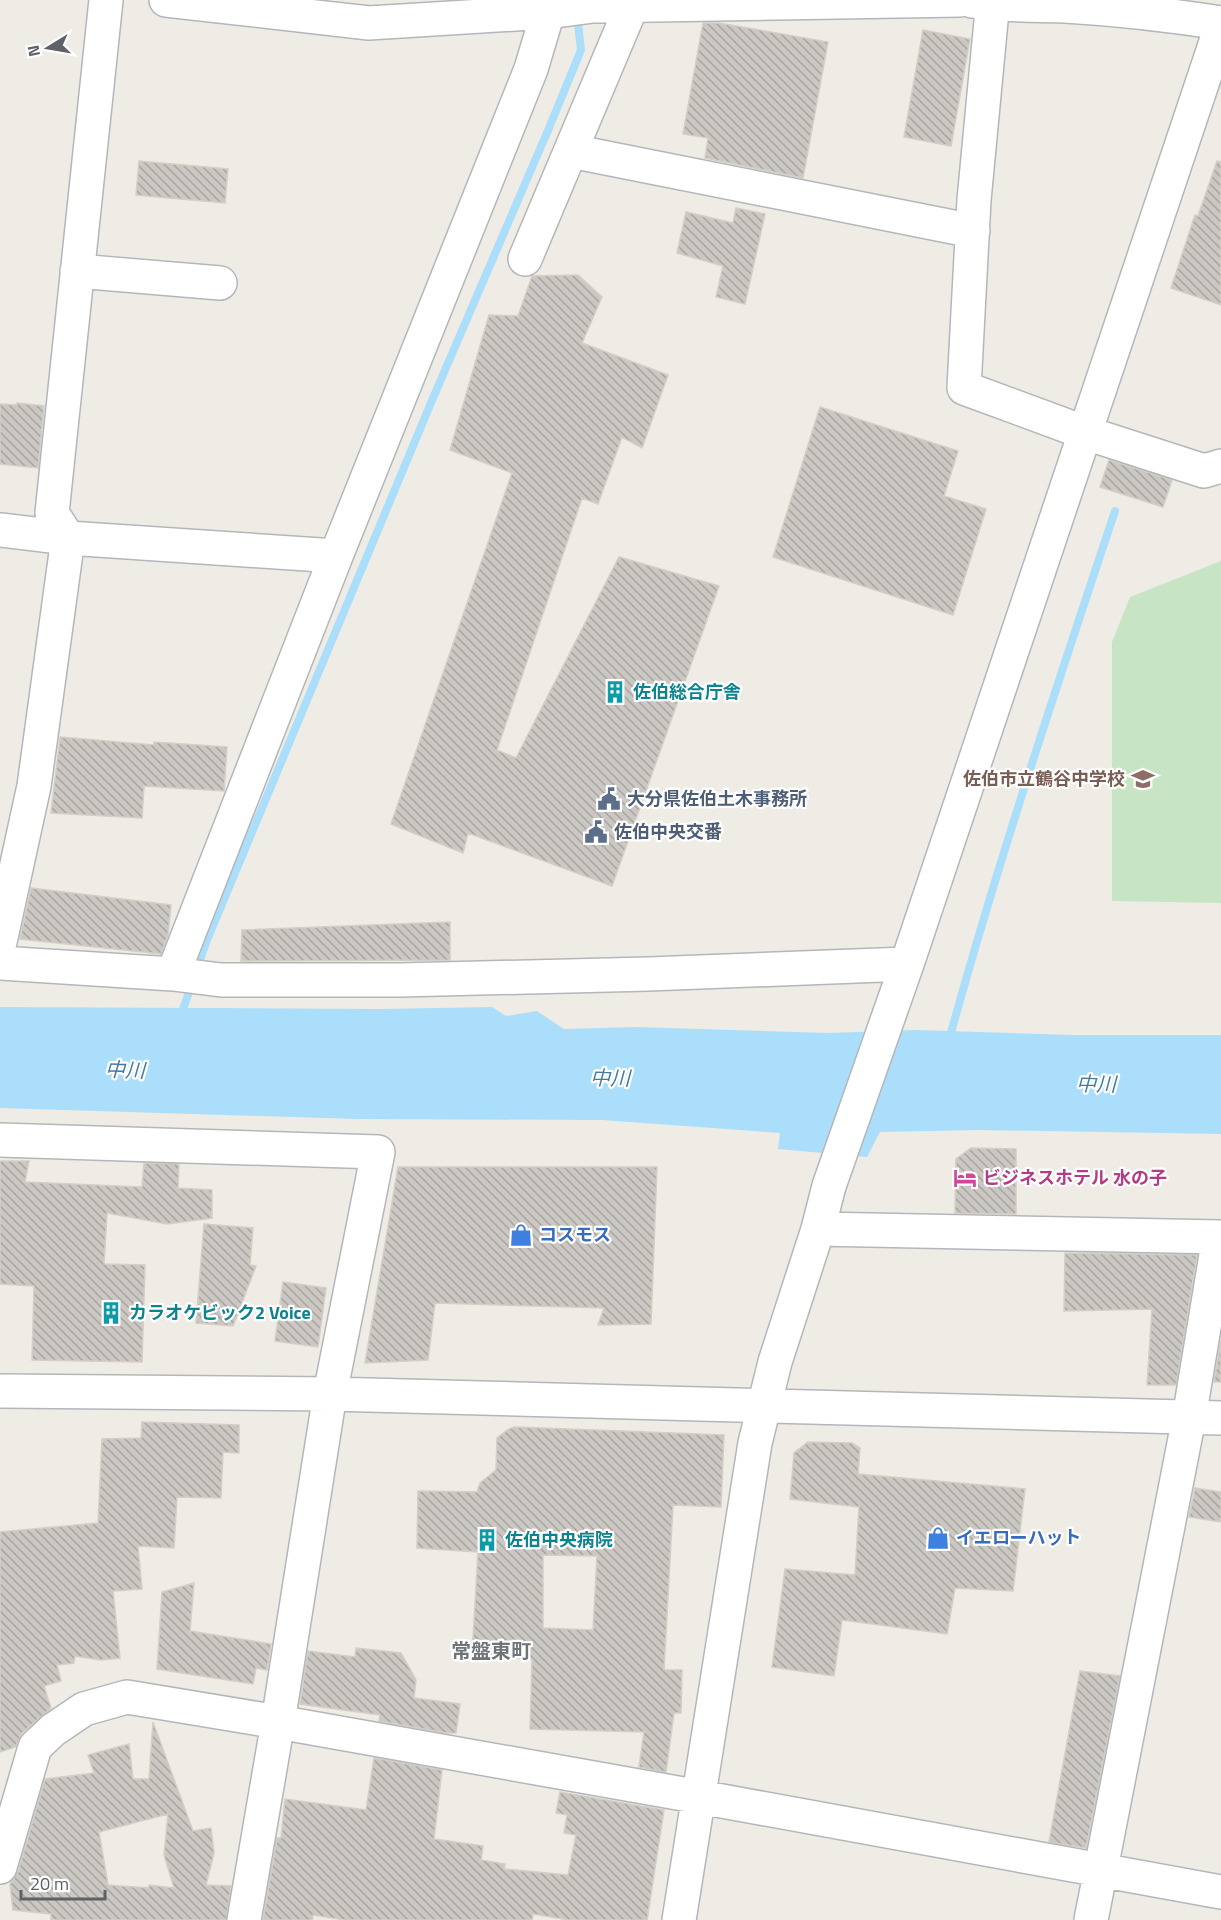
<svg xmlns="http://www.w3.org/2000/svg" width="1221" height="1920" font-family="'Titillium Web','Noto Sans JP',sans-serif">
<style>
.garden{fill:#c7e5c4}
.water{fill:#abdefb}
.lines{fill:none;stroke-linecap:round;stroke-linejoin:round}
.stream{stroke:#abdefb;stroke-width:8}
.building{fill:url(#building-back-hatch);stroke:#d4cec5;stroke-width:1.5;fill-rule:evenodd}
.minor-casing{stroke:#b3b7ba;stroke-width:36}
.minor{stroke:#fff;stroke-width:33}
.labels{text-anchor:middle;stroke-width:4.5;stroke-linejoin:round;paint-order:stroke}
.culture-label{font-size:18px;font-weight:bold;fill:#0d838f;stroke:#fff;text-anchor:start}
.education-label{font-size:18px;font-weight:bold;fill:#785e54;stroke:#fff;text-anchor:end}
.service-label{font-size:18px;font-weight:bold;fill:#4e5e75;stroke:#fff;text-anchor:start}
.hotel-label{font-size:18px;font-weight:bold;fill:#b23c85;stroke:#fff;text-anchor:start}
.shop-label{font-size:18px;font-weight:bold;fill:#366cbe;stroke:#fff;text-anchor:start}
.water-label{font-size:20px;font-style:italic;fill:#457aa4;stroke:#fff}
.neighbourhood-label{font-size:20px;font-weight:bold;fill:#6f7478;stroke:#fff}
</style>
<defs>
<pattern id="building-back-hatch" width="6" height="6" patternUnits="userSpaceOnUse" patternTransform="scale(1.5)"><rect width="6" height="6" fill="#cbc7c3"/><path d="M-1 5l2 2M0 0l6 6M5-1l2 2" fill="none" stroke="#a8a5a2"/></pattern>
</defs>
<rect width="100%" height="100%" fill="#efece6"/>
<!-- garden -->
<path class="garden" d="M1221 561V903L1112 901V642L1130 597Z"/>
<!-- water -->
<path class="water" d="M0 1007 380 1009 492 1007 506 1016 537 1011 564 1029 635 1027 828 1033 916 1030 1073 1035H1221V1134L979 1130 880 1132 867 1157 778 1149 780 1133 602 1120 356 1119 0 1108Z"/>
<g class="lines">
<!-- stream -->
<path class="stream" d="M196 971 207 940 433 398 549 128 581 50 577 15
M179 1020 192 984
M949 1040C998 861 1057 686 1115 511"/>
</g>
<!-- building -->
<path class="building" d="M703 23H719L828 42 803 178 705 158 708 138 683 134Z
M923 30 970 39 951 146 904 137Z
M139 161 228 169 225 203 136 195Z
M1217 161 1221 162V305L1171 288 1195 215 1198 216Z
M736 208 765 214 745 304 716 297 723 266 677 253 686 212 733 223Z
M578 275 602 297 582 343 668 375 642 448 622 437 598 504 582 498 497 750 516 758 619 557 719 586 612 886 468 833 463 853 391 824 512 473 450 450 489 315 518 316 532 276Z
M17 403 44 406 38 468 0 464V404L17 405Z
M820 407 958 451 944 496 986 509 953 615 773 557Z
M1109 460 1172 480 1163 507 1100 487Z
M60 737 154 745V742L227 747 224 791 144 786 142 818 51 813Z
M31 888 171 905 168 935 161 954 20 939Z
M450 922V960L241 961 242 930Z
M971 1148 1016 1149V1214L955 1213 956 1159Z
M0 1161H29L25 1182 142 1187 144 1163 179 1164 178 1188 212 1190V1218L167 1224 107 1213 104 1264 145 1265 142 1362 32 1360 34 1286 0 1284Z
M398 1167H657L651 1324 598 1325 604 1308 435 1303 428 1360 365 1363Z
M204 1224 253 1228 250 1265 256 1266 233 1326 196 1323Z
M1065 1253 1197 1255 1176 1385H1147L1152 1309 1064 1311Z
M283 1282 326 1288 318 1347 275 1341Z
M1221 1340V1382H1214Z
M142 1422 239 1425V1453L223 1452 221 1498 177 1497 174 1548 138 1546 142 1589 113 1591 120 1658 101 1660 75 1656 74 1663 57 1665 61 1681 44 1686 51 1708 22 1733 15 1747 0 1752V1532L98 1523 102 1439 141 1438Z
M515 1427 724 1435 721 1507 673 1505 664 1670H682L681 1713H674L666 1772 639 1767 644 1732 530 1729 532 1659 472 1656 478 1552 417 1548 418 1491 477 1492 480 1483 496 1470 497 1438 509 1429ZM543 1555 597 1556 593 1630 543 1628Z
M808 1442 852 1443 860 1448 858 1474 1025 1489 1013 1591 955 1588 947 1634 842 1620 834 1676 772 1667 785 1569 855 1575 859 1507 790 1499 794 1453Z
M1195 1488 1221 1492V1522L1189 1517Z
M194 1583 190 1631 271 1644 267 1670 256 1668 253 1684 157 1669 162 1592Z
M356 1648 401 1653 416 1680 414 1698 460 1704 456 1733H446L379 1721 380 1715 300 1704 308 1651 355 1657Z
M1080 1671 1120 1676 1086 1848 1049 1842Z
M153 1722 193 1831 211 1828 214 1853 206 1885 231 1886 226 1920H51V1914L13 1910 10 1884 18 1872 45 1779 94 1773 88 1755 129 1744 133 1779H149ZM168 1814 164 1855 174 1888 149 1885V1888L108 1885 99 1832Z
M374 1758 442 1770 434 1839 483 1846 481 1860 505 1864 504 1869 568 1875 576 1835 564 1833 567 1815 556 1813 560 1792 664 1810 647 1920H569L533 1914 532 1920H345L313 1915 312 1920H263L277 1838H281L285 1799 366 1810Z"/>
<g class="lines">
<!-- minor casing -->
<g class="minor-casing">
<path id="minor" d="M166 0 369 23 548 12 593 6 960 0
M993 0 974 200 964 388 1086 433 1204 471 1221 466
M972 1C1003 6 1034 5 1065 6 1117 9 1169 15 1221 23
M571 151 973 231
M525 259 632 5
M77 271 220 283
M0 530 68 538 336 556
M0 942 34 786 68 538 52 513 106 0
M0 963 173 974 336 556 531 69 548 12V0
M173 974 221 980H400L649 974 907 964
M0 1140 378 1152 330 1394 278 1722 244 1920
M818 1229 1221 1237
M0 1391 330 1394 1221 1418
M0 1867 35 1747 53 1730 84 1709 127 1697 278 1722 700 1797 1221 1892
M679 1920 755 1443 775 1362 818 1229 829 1186 907 964 1221 27
M1091 1920 1189 1418 1219 1237"/>
</g>
<!-- minor -->
<use href="#minor" class="minor"/>
</g>
<!-- icons -->
<defs>
<g id="building-bare" transform="scale(1.8)"><path d="M-4-6H4V6H1V3H-1V6H-4ZM-2.5-4.3h1.7v1.8h-1.7ZM.8-4.3h1.7v1.8H.8ZM-2.5-1h1.7V.8h-1.7ZM.8-1h1.7V.8H.8Z" fill="#0f9aa8" stroke="#fff" stroke-width="2.5" paint-order="stroke"/></g>
<g id="school-bare" transform="scale(1.8)"><path d="M0-5L7-2L0 1L-7-2ZM-4 1L0 2.5L4 1V4Q0 6-4 4Z" fill="#8d6e63" stroke="#fff" stroke-width="2.5" paint-order="stroke"/></g>
<g id="civic-bare" transform="scale(1.8)"><path d="M-.6-6.5H3V-4.5H.6V-3L4-1V1h2V6H-6V1h2V-1L-.6-3ZM-1.2 2.5V6h2.4V2.5Z" fill="#5c6f8a" stroke="#fff" stroke-width="2.5" paint-order="stroke"/></g>
<g id="hotel-bare" transform="scale(1.8)"><path d="M-6-4.5h1.5V1H6V5H4.5V3h-9V5H-6ZM-4 0a1.8 1.8 0 1 1 3.6 0ZM.5 0V-2.5h3Q6-2.5 6 0Z" fill="#d1479c" stroke="#fff" stroke-width="2.5" paint-order="stroke"/></g>
<g id="shop-bare" transform="scale(1.8)"><path d="M-5-2.5h2.3a2.7 3.5 0 0 1 5.4 0H5L5.5 6h-11ZM-1.5-2.5h3a1.5 2.3 0 0 0-3 0Z" fill="#3f7fe0" stroke="#fff" stroke-width="2.5" paint-order="stroke"/></g>
</defs>
<g fill-rule="evenodd">
<use href="#building-bare" x="615" y="692"/>
<use href="#school-bare" x="1143" y="779"/>
<use href="#civic-bare" x="609" y="799"/>
<use href="#civic-bare" x="596" y="832"/>
<use href="#hotel-bare" x="965" y="1178"/>
<use href="#shop-bare" x="521" y="1235"/>
<use href="#building-bare" x="111" y="1313"/>
<use href="#shop-bare" x="938" y="1538"/>
<use href="#building-bare" x="487" y="1540"/>
</g>
<g class="labels">
<!-- culture labels -->
<g class="culture-label">
<text x="633" y="698">佐伯総合庁舎</text>
<text x="129" y="1319">カラオケビック2 Voice</text>
<text x="505" y="1546">佐伯中央病院</text>
</g>
<!-- education labels -->
<g class="education-label">
<text x="1125" y="785">佐伯市立鶴谷中学校</text>
</g>
<!-- service labels -->
<g class="service-label">
<text x="627" y="805">大分県佐伯土木事務所</text>
<text x="614" y="838">佐伯中央交番</text>
</g>
<!-- hotel labels -->
<g class="hotel-label">
<text x="983" y="1184">ビジネスホテル 水の子</text>
</g>
<!-- shop labels -->
<g class="shop-label">
<text x="539" y="1241">コスモス</text>
<text x="956" y="1544">イエローハット</text>
</g>
<!-- water labels -->
<g class="water-label">
<text transform="translate(125 1070) rotate(2)" y="7">中川</text>
<text transform="translate(610 1078) rotate(1)" y="7">中川</text>
<text transform="translate(1096 1084) rotate(1)" y="7">中川</text>
</g>
<!-- neighbourhood labels -->
<g class="neighbourhood-label">
<text x="491" y="1658">常盤東町</text>
</g>
</g>
<!-- north arrow -->
<g transform="translate(48 48) rotate(259)" stroke="#ffffff" stroke-width="4.5" paint-order="stroke">
<path d="M0-4.5L10 22L0 15L-10 22Z" fill="#5e6266"/>
<text y="-9" font-size="16" font-weight="bold" text-anchor="middle" fill="#5e6266">N</text>
</g>
<!-- scale -->
<path d="M21 1890v9h84v-9" fill="none" stroke="#5e6266" stroke-width="3"/>
<text x="30" y="1890" font-size="18" fill="#5e6266" stroke="#ffffff" stroke-width="4.5" paint-order="stroke">20 m</text>
</svg>
